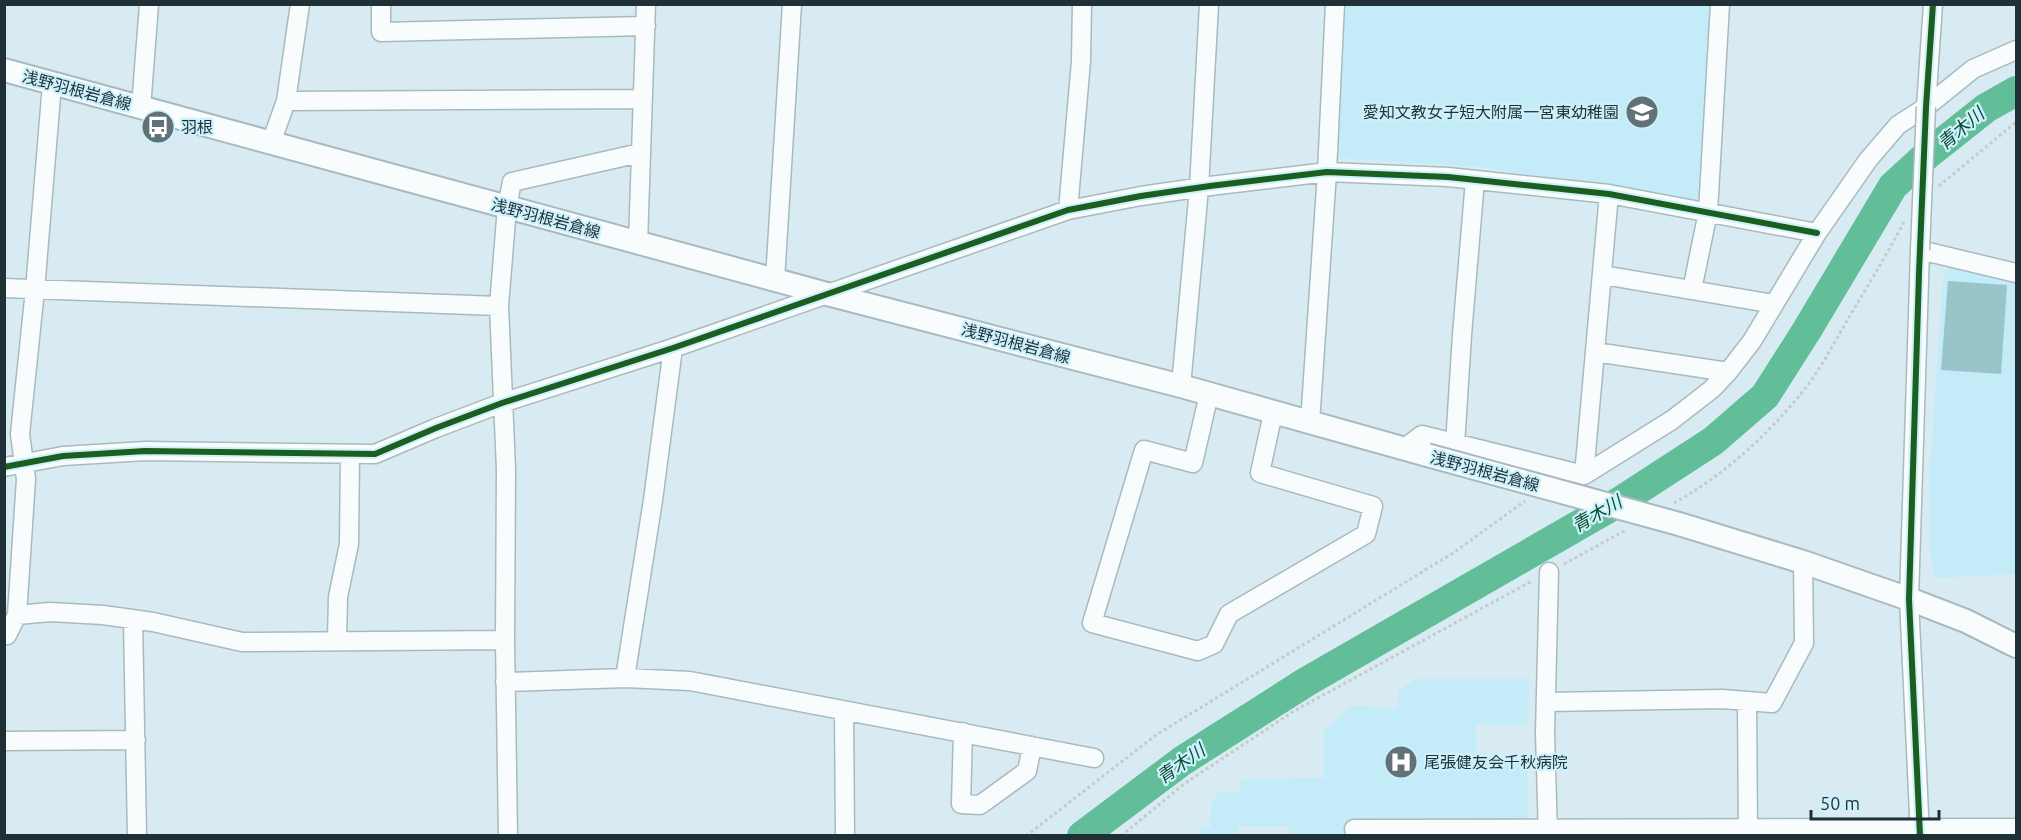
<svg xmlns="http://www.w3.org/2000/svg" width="2021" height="840" font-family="Ubuntu,'Noto Sans JP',sans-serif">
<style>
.built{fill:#c4ebf8}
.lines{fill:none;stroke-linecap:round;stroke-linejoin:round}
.river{stroke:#62bd99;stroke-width:30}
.building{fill:#99c4c9}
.minor-casing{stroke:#a9babf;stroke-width:21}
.major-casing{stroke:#a9babf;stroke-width:26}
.path{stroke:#c4cbcd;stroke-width:3;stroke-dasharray:3 3;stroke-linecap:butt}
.minor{stroke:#f9fcfd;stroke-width:18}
.major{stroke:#f9fcfd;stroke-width:22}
.minor-bridge-casing{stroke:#a9babf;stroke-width:21;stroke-linecap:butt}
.major-bridge-casing{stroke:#a9babf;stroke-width:26;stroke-linecap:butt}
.minor-bridge{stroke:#f9fcfd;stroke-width:18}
.major-bridge{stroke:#f9fcfd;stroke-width:22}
.cycleway-casing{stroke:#cdf1fc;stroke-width:10}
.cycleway{stroke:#1b5e20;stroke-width:6}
.labels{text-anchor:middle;stroke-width:4.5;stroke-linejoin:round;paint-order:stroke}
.street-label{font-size:16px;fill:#1f3036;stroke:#cdf1fc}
.poi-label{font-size:16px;fill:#1f3036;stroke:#cdf1fc;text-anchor:start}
.water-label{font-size:18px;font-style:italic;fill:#0b4c31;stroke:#cdf1fc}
</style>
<rect width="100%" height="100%" fill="#d8ebf2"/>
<!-- built -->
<path class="built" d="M1344 5H1712L1701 204 1482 167 1336 158Z
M1948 267 2016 281V574L1935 578 1930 549 1929 486 1943 276Z
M1414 679H1529L1528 725 1476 724 1477 764H1527L1528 821H1344V835H1289V826H1238L1237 835 1199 836V827L1210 828 1212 801 1219 792 1240 791V780L1324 778V730L1352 706 1398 708V692Z"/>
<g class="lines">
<!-- river -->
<path class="river" d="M1082 836 1182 761 1306 682 1619 502 1713 441 1765 396 1807 330 1893 186 1928 154 1986 108 2016 91"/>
</g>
<!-- building -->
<path class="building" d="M1948 281 2007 285 2001 374 1941 370Z"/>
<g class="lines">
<!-- minor casing -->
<g class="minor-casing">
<path id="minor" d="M381 4V32L646 26
M286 101 643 99
M1926 107 1933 4
M141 108 149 4
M271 143 286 101 300 4
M1068 210 1081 61 1082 4
M638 243 646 4
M1603 275 1774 304
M775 280 792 4
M4 288 499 306
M1692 290 1708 212 1720 4
M1595 352 1728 372
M1181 386 1199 188 1209 4
M1209 394 1193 463 1144 450 1092 623 1198 651 1214 644 1229 614 1366 534 1373 506 1260 473 1273 413
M1310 423 1327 172 1335 4
M1455 445 1462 335 1475 180
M1403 449 1422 435 1584 475 1672 420 1712 389 1728 372 1752 341 1817 233 1868 160 1898 125 1926 107 1973 69 2016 50
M4 467 63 456 145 451 375 454 436 428 502 403 673 348 1068 210 1141 196 1210 186 1327 172 1448 177 1609 194 1817 233
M1584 475 1609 194
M17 615 50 612 103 615 153 622 242 642 505 640
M133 619 137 836
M4 635H7L17 615 26 479 20 434 35 290 52 84
M337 640 338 597 349 544 350 454
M625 678 653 500 673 348
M505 682 625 678 690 681 1094 758
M1747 701 1748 836
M1546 702 1722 699 1772 703 1804 643 1803 562
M844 711 845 836
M963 732 961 804 980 805 1027 771 1032 746
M4 741 136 740
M508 836 505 640 506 469 499 306 507 207 512 182 640 153
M1357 836 1354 829 2016 828
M1548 836 1545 733 1549 572
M1920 836 1909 599 1920 250 2016 273"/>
</g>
<!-- major casing -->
<g class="major-casing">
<path id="major" d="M4 70 827 294 1181 386 1427 455
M1679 524 1803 562 1909 599 1966 621 2016 646"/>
</g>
<!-- path -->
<path class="path" d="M1939 186 2016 122
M1674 503C1726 474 1771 432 1808 385 1824 363 1837 337 1851 314 1869 284 1887 254 1904 222
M1564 564 1626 530
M1026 836 1156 735 1453 553 1525 501
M1121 836 1184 784 1294 711 1532 581"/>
<!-- minor -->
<use href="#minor" class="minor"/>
<!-- major -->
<use href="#major" class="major"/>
<!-- minor-bridge casing -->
<g class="minor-bridge-casing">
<path id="minor-bridge" d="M1920 250 1926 107"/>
</g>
<!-- major-bridge casing -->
<g class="major-bridge-casing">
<path id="major-bridge" d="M1427 455 1679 524"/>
</g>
<!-- minor-bridge -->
<use href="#minor-bridge" class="minor-bridge"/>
<!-- major-bridge -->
<use href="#major-bridge" class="major-bridge"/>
<!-- cycleway casing -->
<g class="cycleway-casing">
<path id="cycleway" d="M4 467 63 456 145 451 375 454 436 428 502 403 673 348 1068 210 1141 196 1210 186 1327 172 1448 177 1609 194 1817 233
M1920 836 1909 599 1919 273 1926 107 1933 4"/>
</g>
<!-- cycleway -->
<use href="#cycleway" class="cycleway"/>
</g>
<!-- icons -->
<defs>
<g id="school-disc" transform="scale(1.725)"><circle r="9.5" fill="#607178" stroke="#cdf1fc"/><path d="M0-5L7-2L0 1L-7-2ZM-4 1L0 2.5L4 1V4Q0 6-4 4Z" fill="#fff"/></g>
<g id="bus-disc" transform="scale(1.725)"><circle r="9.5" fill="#607178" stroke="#cdf1fc"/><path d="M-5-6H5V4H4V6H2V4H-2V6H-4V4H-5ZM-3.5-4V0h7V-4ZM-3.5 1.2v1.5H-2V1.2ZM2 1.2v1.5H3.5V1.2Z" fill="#fff"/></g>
<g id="hospital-disc" transform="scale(1.725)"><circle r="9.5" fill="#607178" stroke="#cdf1fc"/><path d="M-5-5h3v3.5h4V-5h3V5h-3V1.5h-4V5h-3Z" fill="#fff"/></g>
</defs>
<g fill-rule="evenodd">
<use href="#school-disc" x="1642" y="112"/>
<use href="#bus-disc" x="158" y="127"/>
<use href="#hospital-disc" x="1401" y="762"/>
</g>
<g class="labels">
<!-- street labels -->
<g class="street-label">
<text transform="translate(77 90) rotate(15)" y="6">浅野羽根岩倉線</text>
<text transform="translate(546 218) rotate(15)" y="6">浅野羽根岩倉線</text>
<text transform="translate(1016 343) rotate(15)" y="6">浅野羽根岩倉線</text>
<text transform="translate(1485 471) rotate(15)" y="6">浅野羽根岩倉線</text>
</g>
<!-- poi labels -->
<g class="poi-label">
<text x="1619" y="118" text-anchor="end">愛知文教女子短大附属一宮東幼稚園</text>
<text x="181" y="133">羽根</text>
<text x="1424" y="768">尾張健友会千秋病院</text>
</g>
<!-- water labels -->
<g class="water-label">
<text transform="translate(1961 129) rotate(-40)" y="6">青木川</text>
<text transform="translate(1597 514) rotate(-30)" y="6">青木川</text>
<text transform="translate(1181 764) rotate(-35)" y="6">青木川</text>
</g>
</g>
<!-- border -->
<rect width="2021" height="840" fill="none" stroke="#1f3036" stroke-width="12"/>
<!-- scale -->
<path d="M1811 810v9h128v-9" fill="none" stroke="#1f3036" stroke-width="3"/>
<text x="1820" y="810" font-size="18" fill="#1f3036" stroke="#cdf1fc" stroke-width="4.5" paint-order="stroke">50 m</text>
</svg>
